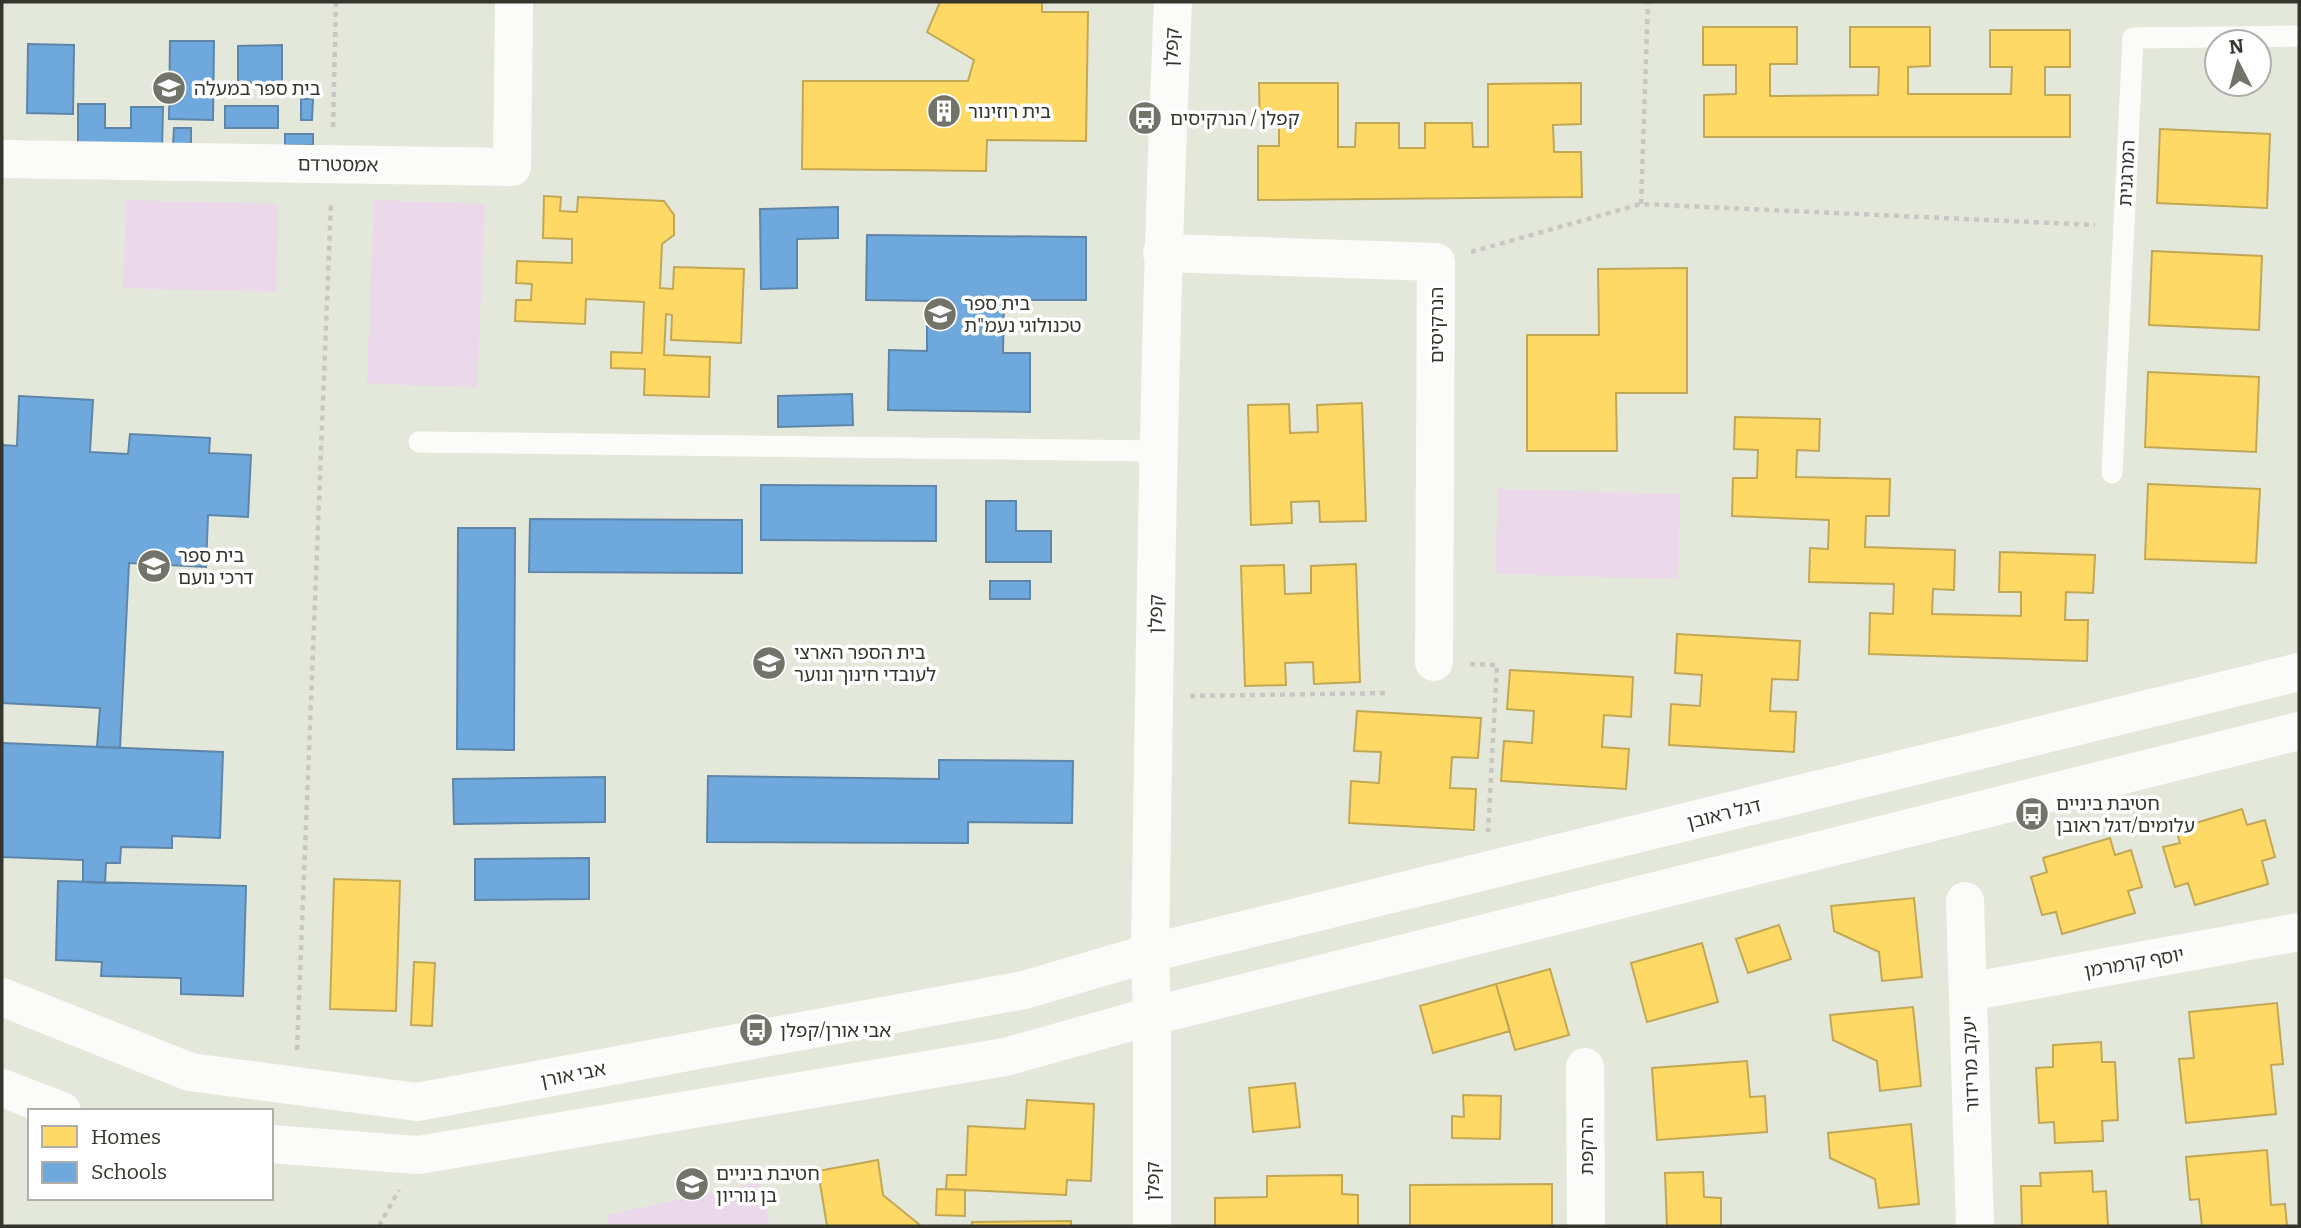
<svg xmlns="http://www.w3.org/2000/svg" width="2301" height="1228" font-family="Bitter,'Noto Sans Hebrew',serif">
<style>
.green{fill:#ebd8eb}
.homes{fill:#ffd966;stroke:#c2a855;stroke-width:2}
.schools{fill:#6fa8dc;stroke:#5d86a8;stroke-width:2}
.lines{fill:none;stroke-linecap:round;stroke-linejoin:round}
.path{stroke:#c7c8c3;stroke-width:4.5;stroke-dasharray:5 5;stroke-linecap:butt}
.lane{stroke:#fbfcfa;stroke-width:21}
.street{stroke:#fbfcfa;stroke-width:38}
.secondary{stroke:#fbfcfa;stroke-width:38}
.labels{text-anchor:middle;stroke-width:7;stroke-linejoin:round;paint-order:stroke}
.street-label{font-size:19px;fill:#34362d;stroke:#fff}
.poi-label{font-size:19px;fill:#34362d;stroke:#fff;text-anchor:start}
</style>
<rect width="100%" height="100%" fill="#e4e8db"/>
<!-- green -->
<path class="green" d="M126 200 278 204 276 292 123 288Z
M374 200 485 204 477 388 367 383Z
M1498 489 1680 494 1678 579 1495 574Z
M761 1182 770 1226H609L607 1215Z"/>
<!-- homes -->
<path class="homes" d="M940 2H1042V12H1088L1086 141 987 140 986 171 802 169 803 81H968L974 60 927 32Z
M1703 27H1797V64H1770V96L1878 95 1879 67H1850V27H1930V66L1908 67V94H2011L2012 67H1990V30H2070V67H2045V95H2070V137H1704V95L1736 94V65H1703Z
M1259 83H1338V147H1355L1356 123H1399V148H1425V123H1472L1473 147H1488V84L1581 83V124L1553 125 1554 152H1581L1582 197 1258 200V146H1279V125H1260Z
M2160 129 2270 134 2267 208 2157 203Z
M544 196 561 197 560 211 577 212 578 197 664 201 674 215V235L662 244 660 288 673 289 674 267 744 269 741 343 671 340 672 315 666 314 664 355 710 357 709 397 644 395 645 369 611 368V352L642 353 644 302 586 299 585 324 515 321 516 300H531L532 284 516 283 517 261 572 263V239L543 238Z
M2152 251 2262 256 2259 330 2149 325Z
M1687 268V393H1616L1617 451H1527V335H1599L1598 269Z
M2148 372 2259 377 2256 452 2145 447Z
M1362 403 1366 521 1320 522 1319 501 1291 502 1292 523 1251 525 1248 405 1289 404 1290 433 1318 432 1317 405Z
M1735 417 1820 419 1819 451 1797 450 1796 477 1890 479 1889 516H1866L1865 547 1955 550 1954 590 1933 589 1932 614 2021 616V592H1999L2000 552 2095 555 2093 593 2066 592 2065 620H2088L2087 661 1869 654 1870 613 1893 614 1894 584 1809 582 1810 548 1828 549 1829 520 1732 516 1733 478H1757L1758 450 1734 449Z
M2148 484 2260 489 2256 563 2145 559Z
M1356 564 1360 682 1314 684 1313 662 1285 663 1286 685 1245 686 1241 566 1284 565 1285 594 1311 593V566Z
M1677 634 1800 641 1798 680 1772 679 1770 711 1796 712 1794 752 1669 745 1671 704 1700 706 1702 675 1675 673Z
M1510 670 1633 677 1631 717 1604 715 1602 747 1629 749 1626 789 1501 781 1504 741 1532 743 1534 711 1507 709Z
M1357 711 1481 718 1478 758 1452 757 1450 788 1476 789 1474 830 1349 823 1351 781 1379 783 1381 752 1354 751Z
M2242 809 2247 825 2265 820 2275 857 2262 861 2268 884 2195 905 2188 883 2175 887 2163 847 2180 843 2176 829Z
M2110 838 2115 855 2131 850 2142 887 2128 891 2135 913 2062 934 2056 912 2042 915 2031 877 2047 872 2043 858Z
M334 879 400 881 396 1011 330 1009Z
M1914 898 1922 977 1882 981 1879 952 1834 931 1831 906Z
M1779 925 1791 959 1748 973 1736 939Z
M1702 943 1718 1002 1647 1022 1631 963Z
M414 962 435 963 432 1026 411 1025Z
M1550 969 1569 1035 1515 1050 1496 984Z
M1496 984 1510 1031 1433 1053 1420 1006Z
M2277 1003 2283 1064 2271 1065 2276 1114 2186 1123 2179 1059 2194 1058 2189 1012Z
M1913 1007 1921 1086 1880 1091 1877 1061 1833 1040 1830 1015Z
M2101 1042 2102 1062H2115L2118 1120 2102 1121 2103 1141 2055 1143 2054 1122 2039 1123 2036 1068 2053 1067V1045Z
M1747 1061 1750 1097 1765 1096 1767 1132 1657 1140 1652 1068Z
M1295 1083 1300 1127 1253 1132 1249 1088Z
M1463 1095 1501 1096 1500 1139 1452 1138V1116L1464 1117Z
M1027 1100 1094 1104 1091 1181 1067 1180 1066 1195 946 1189 947 1175H966L968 1126 1025 1129Z
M1911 1124 1919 1204 1879 1208 1875 1179 1830 1158 1828 1133Z
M2267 1150 2271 1205 2285 1204 2287 1226H2202L2199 1199 2190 1200 2186 1157Z
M878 1160 883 1195 920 1225 919 1226H827L818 1171Z
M2092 1171 2093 1192 2106 1191 2108 1226H2022L2021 1186H2041L2040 1173Z
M1703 1172 1704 1197 1721 1198V1226H1667L1665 1173Z
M1342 1175V1194L1358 1195V1226H1215V1198L1267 1197V1176Z
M1552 1184V1226H1410V1185Z
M937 1189 965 1190V1216L936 1215Z
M1071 1221V1226H972V1222Z"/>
<!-- schools -->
<path class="schools" d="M170 41H214L213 120 169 119Z
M28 44 74 45 73 114 27 113Z
M282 45V83H238V46Z
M301 99H313L312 120H301Z
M78 104H105V128H131V107H163L162 149 78 148Z
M225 106H278V128H225Z
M174 128H191V145H173Z
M285 134H313V145H285Z
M838 207V238L797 239V288L761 289 760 209Z
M867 235 1086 237V300H1004L1003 353H1030V412L888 410 889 350 927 351V326L937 327V301L866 300Z
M852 394 853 425 778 427V396Z
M19 396 93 400 90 452 128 454 130 434 210 438 209 453 251 455 248 517 208 515 206 567 129 563 120 748 97 747 100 708 2 703V445L17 446Z
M761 485 936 486V541L761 540Z
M986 501H1016V531H1051V562H986Z
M530 519 742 520V573L529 572Z
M458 528H515L514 750 457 749Z
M990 581H1030V599H990Z
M2 743 223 752 220 838 172 836V848L121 847 120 863H106L105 883 83 882V860L2 857Z
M939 760 1073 761 1072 823 968 822V843L707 842 708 776 939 779Z
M605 777V822L454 824 453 779Z
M589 858V899L475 900V859Z
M58 881 246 886 243 996 181 994V978L101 976 102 962 56 960Z"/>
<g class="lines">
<!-- path -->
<path class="path" d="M333 127 336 2
M1641 204 1648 2
M1471 252 1641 204 2095 225
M1470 664 1497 665 1488 832
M1190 696 1390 693
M297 1050 331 202
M379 1226 399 1190"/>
<!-- lane -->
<path class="lane" d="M419 442 1158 451
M2112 473 2133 38 2299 36"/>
<!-- street -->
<path class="street" d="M2 159 512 167 514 6
M1162 253 1436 262 1434 662
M1965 901 1975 1226
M1968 992 2299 932
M1585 1067 1586 1226"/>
<!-- secondary -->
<path class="secondary" d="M2 997 190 1072 417 1102 1024 990 1150 953 2299 672
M2 1088 62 1111
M271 1144 418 1155 1005 1057 1152 1016 2299 731
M1152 1226V1016L1150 953C1155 636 1159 319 1173 2"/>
</g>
<!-- icons -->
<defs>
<g id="school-disc" transform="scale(1.75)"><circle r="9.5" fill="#72746a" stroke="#fff"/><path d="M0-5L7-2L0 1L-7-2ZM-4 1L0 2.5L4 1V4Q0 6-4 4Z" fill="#fff"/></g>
<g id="building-disc" transform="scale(1.75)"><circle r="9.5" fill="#72746a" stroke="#fff"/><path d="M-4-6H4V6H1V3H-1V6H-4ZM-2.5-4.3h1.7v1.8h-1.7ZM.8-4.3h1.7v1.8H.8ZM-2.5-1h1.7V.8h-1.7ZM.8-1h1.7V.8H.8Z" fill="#fff"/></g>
<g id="bus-disc" transform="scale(1.75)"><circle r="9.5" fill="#72746a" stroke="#fff"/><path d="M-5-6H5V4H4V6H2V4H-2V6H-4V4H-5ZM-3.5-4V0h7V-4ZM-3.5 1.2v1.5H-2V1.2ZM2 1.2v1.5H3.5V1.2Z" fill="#fff"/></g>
</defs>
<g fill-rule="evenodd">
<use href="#school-disc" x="169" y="88"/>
<use href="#building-disc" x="944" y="111"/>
<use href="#bus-disc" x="1145" y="118"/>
<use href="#school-disc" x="940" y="314"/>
<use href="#school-disc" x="154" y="566"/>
<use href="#school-disc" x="769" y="663"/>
<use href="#bus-disc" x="2032" y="814"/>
<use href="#bus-disc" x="756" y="1030"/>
<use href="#school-disc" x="692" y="1184"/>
</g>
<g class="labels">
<!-- street labels -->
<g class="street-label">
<text transform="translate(1171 47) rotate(-88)" y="7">קפלן</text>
<text transform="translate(338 164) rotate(1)" y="7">אמסטרדם</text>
<text transform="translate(2126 173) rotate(-87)" y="7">המרגנית</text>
<text transform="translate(1436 325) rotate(-90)" y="7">הנרקיסים</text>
<text transform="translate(1155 614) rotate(-89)" y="7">קפלן</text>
<text transform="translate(1724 813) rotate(-14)" y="7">דגל ראובן</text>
<text transform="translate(2134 962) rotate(-10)" y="7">יוסף קרמרמן</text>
<text transform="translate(1970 1064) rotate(-92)" y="7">יעקב מרידור</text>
<text transform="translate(573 1074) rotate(-11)" y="7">אבי אורן</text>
<text transform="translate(1586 1146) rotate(-90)" y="7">הרקפת</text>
<text transform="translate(1152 1181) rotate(-90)" y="7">קפלן</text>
</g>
<!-- poi labels -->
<g class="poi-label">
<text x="194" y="95">בית ספר במעלה</text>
<text x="968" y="118">בית רוזינור</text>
<text x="1170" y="125">קפלן / הנרקיסים</text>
<text x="964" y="310">בית ספר<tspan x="964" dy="22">טכנולוגי נעמ"ת</tspan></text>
<text x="178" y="562">בית ספר<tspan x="178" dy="22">דרכי נועם</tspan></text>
<text x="794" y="659">בית הספר הארצי<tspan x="794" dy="22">לעובדי חינוך ונוער</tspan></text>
<text x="2056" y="810">חטיבת ביניים<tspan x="2056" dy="22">עלומים/דגל ראובן</tspan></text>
<text x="780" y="1037">אבי אורן/קפלן</text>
<text x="716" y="1180">חטיבת ביניים<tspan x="716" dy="22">בן גוריון</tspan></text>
</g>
</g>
<!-- border -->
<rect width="2301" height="1228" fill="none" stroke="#34362d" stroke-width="7"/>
<!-- legend -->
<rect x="28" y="1109" width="245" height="91" fill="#ffffff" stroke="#aeafab" stroke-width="2"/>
<rect x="42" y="1126" width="35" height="21" fill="#ffd966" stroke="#aeafab" stroke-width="2"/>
<text x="91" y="1144" font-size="21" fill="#34362d">Homes</text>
<rect x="42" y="1162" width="35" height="21" fill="#6fa8dc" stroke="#aeafab" stroke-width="2"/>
<text x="91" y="1179" font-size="21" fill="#34362d">Schools</text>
<!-- north arrow -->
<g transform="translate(2238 63) rotate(354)"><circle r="33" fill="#ffffff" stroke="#aeafab" stroke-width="2"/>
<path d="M0-5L12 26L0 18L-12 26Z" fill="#72746a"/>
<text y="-10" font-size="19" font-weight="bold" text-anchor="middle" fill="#34362d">N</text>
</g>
</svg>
